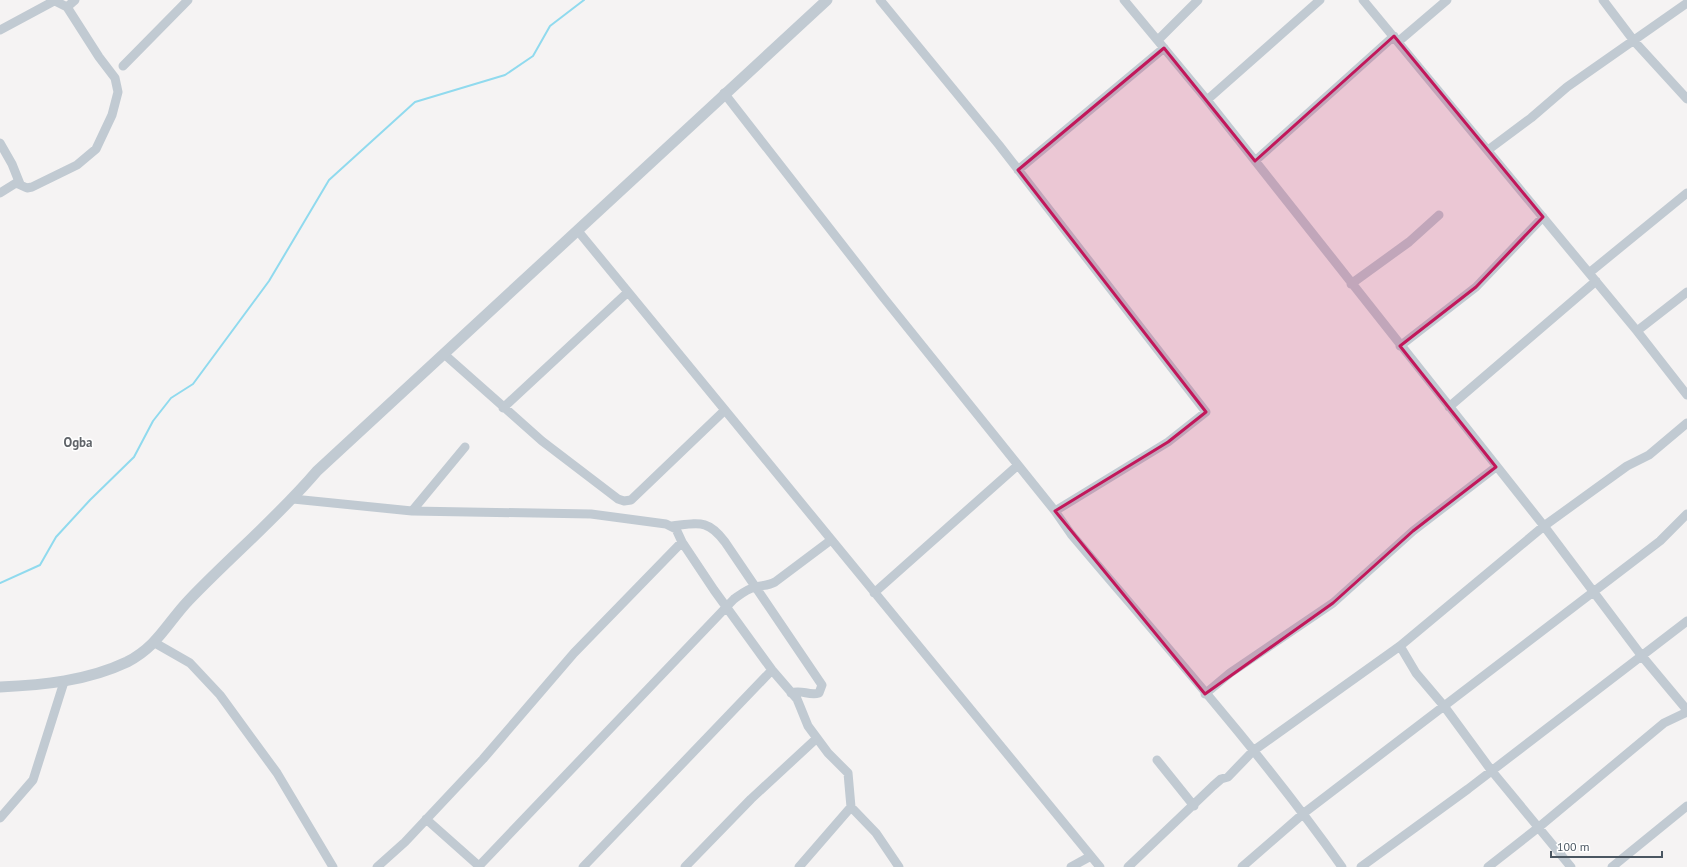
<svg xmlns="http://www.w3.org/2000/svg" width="1687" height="867" font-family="'PT Sans',sans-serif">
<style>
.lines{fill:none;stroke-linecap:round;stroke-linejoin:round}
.stream{stroke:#90daee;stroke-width:2}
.minor{stroke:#c1cad2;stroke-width:9}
.tertiary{stroke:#c1cad2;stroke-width:11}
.marked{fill:#c2185b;fill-opacity:0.2;stroke:#c2185b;stroke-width:3;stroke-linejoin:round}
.labels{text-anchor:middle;stroke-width:3;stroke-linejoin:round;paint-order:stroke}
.quarter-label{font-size:13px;font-weight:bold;fill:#5f6368;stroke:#fff}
</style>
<rect width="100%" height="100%" fill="#f5f3f3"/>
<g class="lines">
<!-- stream -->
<path class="stream" d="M0 583 40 565 56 537 90 500 134 457 153 421 171 398 193 384 269 281 329 180 415 102 505 75 533 56 550 26 584 0"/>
<!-- minor -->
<path class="minor" d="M880 0 999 145 1206 412 1168 442 1055 511
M1124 0 1207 100 1544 526 1627 466 1649 455 1687 423
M1363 0 1637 331 1687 395
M1603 0 1634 41 1687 99
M67 7 75 0
M0 30 54 1
M1158 40 1198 0
M1399 41 1447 0
M123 66 188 0
M724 93 883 297 1055 511 1071 534C1163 643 1259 750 1342 867
M1207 100 1320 0
M0 143 12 164 20 184
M1488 150 1531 118 1567 87 1687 3
M1255 161 1394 36
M1018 170 1164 48
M0 193 16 183 27 188 32 187 77 165 96 149 112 115 118 92 115 78 99 57 67 7 53 0
M578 231 1100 867
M1589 273 1687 193
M1351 284 1409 242 1439 215
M1637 331 1687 292
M1400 346 1476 287 1543 217
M444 354 542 441 618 499 624 501 631 500 725 410
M1449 407 1596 281
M503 408 628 292
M293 499 412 511 591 514 666 524 676 529 682 542 714 590 772 670 797 699 808 726 828 753 848 773 851 807 876 833 899 867
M412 511 465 447
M672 526C699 523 708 519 725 542L822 685 819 693C809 696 801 689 791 693
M874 593 1018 465
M155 643 190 663 220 695 277 773 333 867
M1400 646 1416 673 1444 706 1491 770 1571 867
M1205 694 1230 673 1333 603 1413 531 1496 467
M1157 760 1194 806
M0 818 33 780 64 682
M426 819 479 866
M377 867 405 842 483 759 574 653 682 542
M478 867 734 599C741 594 747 589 755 587 762 585 768 586 775 582L831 540
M583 867 772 670
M685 867 751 799 817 738
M799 867 851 807
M1071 867 1091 856
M1128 867 1213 786 1221 779 1228 777 1253 751 1400 646 1544 526 1641 655 1687 710
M1242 867 1304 813 1660 541 1687 514
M1361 867 1468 789 1687 621
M1488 867 1539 827 1664 723 1687 712
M1612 867 1687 806"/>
<!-- tertiary -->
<path class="tertiary" d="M0 687C43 685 87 681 127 662 158 646 167 623 189 600 231 556 278 517 317 471L827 0"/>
</g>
<!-- marked area -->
<path class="marked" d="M1394 36 1543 217 1476 287 1400 346 1496 467 1413 531 1333 603 1205 694 1055 511 1168 442 1206 412 1018 170 1164 48 1255 161Z"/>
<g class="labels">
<!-- quarter labels -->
<g class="quarter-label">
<text x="78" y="447">Ogba</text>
</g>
</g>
<!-- scale -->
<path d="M1551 851v6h111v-6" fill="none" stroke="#4a5661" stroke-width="2"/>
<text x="1557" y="851" font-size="12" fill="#4a5661" stroke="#ffffff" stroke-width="3" paint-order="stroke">100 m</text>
</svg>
